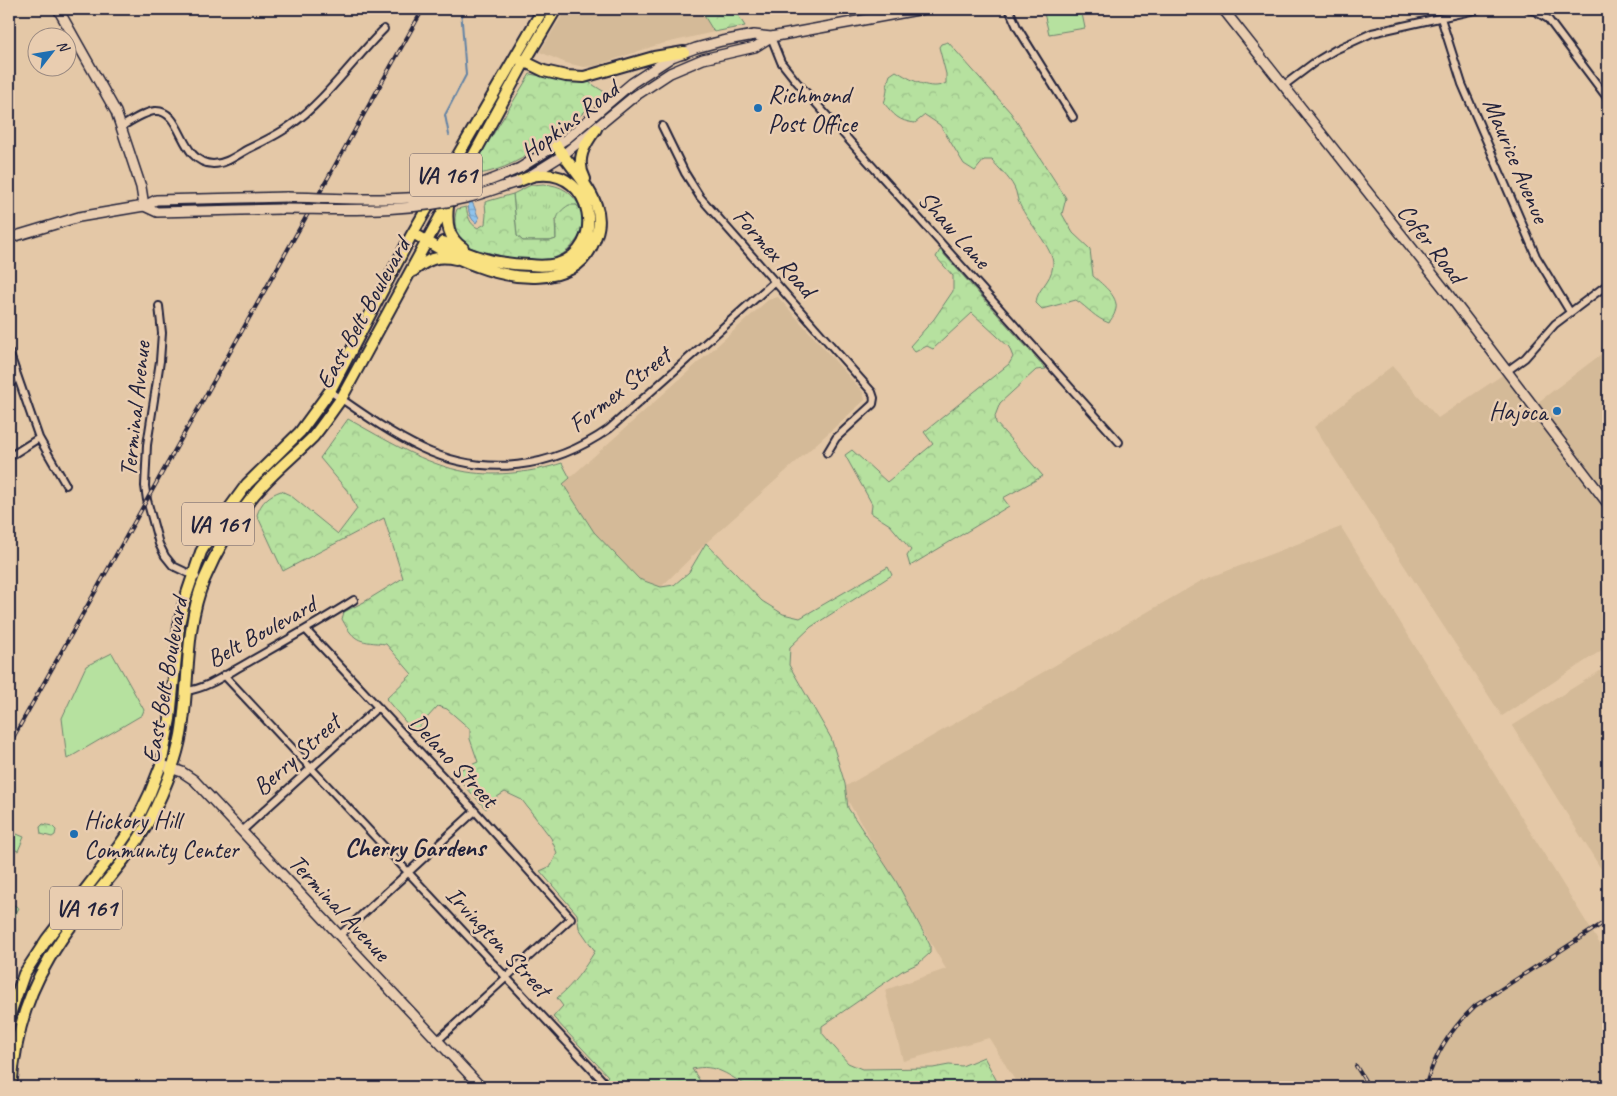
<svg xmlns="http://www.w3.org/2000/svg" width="1617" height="1096" font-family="Caveat,sans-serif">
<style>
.built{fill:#d4ba98}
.grass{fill:url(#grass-tufts);stroke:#6c826d}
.forest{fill:url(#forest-crowns);stroke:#6c826d}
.pitch{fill:#b6e19f;stroke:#6c826d}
.water{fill:url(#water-rules);stroke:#6383a5}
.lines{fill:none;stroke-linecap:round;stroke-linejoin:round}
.stream{stroke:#6383a5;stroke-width:2}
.minor-casing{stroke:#22223b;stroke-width:10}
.tertiary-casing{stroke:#22223b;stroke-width:12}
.secondary-casing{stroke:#22223b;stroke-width:12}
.primary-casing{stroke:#22223b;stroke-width:14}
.minor{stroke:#e9cdb0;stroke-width:6}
.tertiary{stroke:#e9cdb0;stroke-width:9}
.secondary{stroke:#e9cdb0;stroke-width:9}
.primary{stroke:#f9e181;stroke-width:10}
.rail-casing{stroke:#22223b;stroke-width:4}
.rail{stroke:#e9cdb0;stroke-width:2;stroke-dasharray:5.5;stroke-linecap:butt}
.secondary-bridge-casing{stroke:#22223b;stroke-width:12;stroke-linecap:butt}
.secondary-bridge{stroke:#e9cdb0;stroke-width:9}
.poi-dot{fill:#1f6fb2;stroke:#e9cdb0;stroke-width:2}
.labels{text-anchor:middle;stroke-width:5;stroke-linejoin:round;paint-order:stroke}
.shield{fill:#e9cdb0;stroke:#5e555e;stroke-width:1}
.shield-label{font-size:24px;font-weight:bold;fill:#22223b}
.poi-label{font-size:25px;fill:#22223b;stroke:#e9cdb0;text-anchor:start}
.street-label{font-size:25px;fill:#22223b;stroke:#e9cdb0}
.neighbourhood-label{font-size:26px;font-weight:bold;fill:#22223b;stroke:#e9cdb0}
</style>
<defs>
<pattern id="grass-tufts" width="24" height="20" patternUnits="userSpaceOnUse" patternTransform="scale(1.25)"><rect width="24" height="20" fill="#b6e19f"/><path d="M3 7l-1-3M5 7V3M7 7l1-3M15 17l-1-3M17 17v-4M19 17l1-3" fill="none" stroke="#9cc18a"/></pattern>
<pattern id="forest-crowns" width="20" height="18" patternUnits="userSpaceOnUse" patternTransform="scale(1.25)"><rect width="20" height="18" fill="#b6e19f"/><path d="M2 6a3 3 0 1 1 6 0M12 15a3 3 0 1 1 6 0" fill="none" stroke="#9cc18a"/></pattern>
<pattern id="water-rules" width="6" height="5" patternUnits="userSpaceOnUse" patternTransform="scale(1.25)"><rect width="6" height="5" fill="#8fc3ec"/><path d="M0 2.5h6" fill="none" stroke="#7ba7cb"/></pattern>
</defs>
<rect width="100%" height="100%" fill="#e4c8a7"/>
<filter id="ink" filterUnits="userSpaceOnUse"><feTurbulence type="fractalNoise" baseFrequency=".02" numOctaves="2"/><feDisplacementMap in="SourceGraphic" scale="10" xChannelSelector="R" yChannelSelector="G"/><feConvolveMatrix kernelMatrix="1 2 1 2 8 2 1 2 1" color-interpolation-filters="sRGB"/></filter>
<g filter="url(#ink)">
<!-- built -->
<path class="built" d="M566 9H700L714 32 657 45 595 66 584 67 566 63 540 52Z
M778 297 863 392 865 400 706 543 661 587 639 579 594 532 563 484 768 300Z
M1608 349V493L1537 403Z
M1392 366 1438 418 1504 374 1608 512V646L1502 716 1314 427Z
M1341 527 1608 957V1087H1019L989 1038 903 1061 885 990 946 969 841 789 1201 581Z
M1608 666V880L1512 726Z"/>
<!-- grass -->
<path class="grass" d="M543 184C562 185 573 193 581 209L576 205 555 220 556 239 550 241H523L517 236 513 194 531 185Z"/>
<!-- forest -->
<path class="forest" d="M700 9H734L745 26 714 32Z
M948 42 1011 113 1066 198 1062 214 1073 233 1090 249 1093 276C1103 285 1121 298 1115 312 1114 316 1111 319 1109 323 1095 318 1088 308 1076 300L1042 309 1036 303C1037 288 1051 283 1053 265 1054 249 1027 221 1020 205 1017 200 1017 192 1014 187 1009 177 999 169 992 160H984L975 171 964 164 940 125 925 115 915 123C898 121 894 115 884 103 888 93 886 85 890 75L896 71C910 79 931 92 946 83V74L939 47 941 44Z
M530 74 572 82 587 81 606 93C571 123 525 168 478 174V159Z
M513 194 517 236 523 241H550L556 239C556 223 554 214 569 205H576L581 209C583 224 584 230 575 242 556 269 522 261 494 254 484 251 469 249 462 242 455 234 453 219 457 209L466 207C468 216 469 224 478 228L485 224 486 215 485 202Z
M940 250 1046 369 1036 370 1000 403 995 416 996 423 1043 476 1003 498 1009 506 910 566 907 556 911 550 890 525 871 513 872 504 845 455 852 450 887 482 933 444 924 432 1009 364 1013 357 1009 347 972 313 933 349 927 346 915 352 910 346 934 319 953 291V276L936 257Z
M348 419C385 439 425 465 467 472 497 477 534 472 562 463L570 478 563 484 594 532 639 579 661 587 674 585 689 572 706 543 762 601 783 614 800 618 888 567 892 575 811 627 790 647 789 665 831 738 845 784 848 808 896 881 930 945V953L919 963 902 971 822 1026V1033L848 1063 862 1069 933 1068 949 1065 962 1066 984 1057 1000 1087H749C729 1076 716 1063 692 1069L704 1087H598L608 1076 553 1017 563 1006 557 998C573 985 584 969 595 951L579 928 577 914 540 871 551 866 557 853 551 838 522 800 505 792 497 797 486 809 454 774 457 771 478 762 470 739V729L447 709 438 706 414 732 386 699 412 674 386 644C361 641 355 644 342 619L344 612 364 602 403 578 384 518 283 571 257 515C261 502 269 495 281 491L290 495 338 534 357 509 350 494 320 458Z
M43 824 52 826 56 830 55 835 52 837 41 834 40 827Z"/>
<!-- pitch -->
<path class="pitch" d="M1043 9H1081L1085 28 1049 34Z
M112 653 144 710 142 715 67 759 62 718 86 666Z
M12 832 24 837 18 851 9 847V840Z
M9 902 19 908 9 926Z"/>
<!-- water -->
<path class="water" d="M470 201 472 202C475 207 476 213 479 218L476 223C470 219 466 207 470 201Z"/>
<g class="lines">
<!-- stream -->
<path class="stream" d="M449 135 445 115 466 75 461 9"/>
<!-- minor casing -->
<g class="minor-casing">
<path id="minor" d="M1009 9 1017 27 1073 117
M1528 9 1535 11 1548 19 1608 99
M1441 18 1462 84 1536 256 1570 312
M771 37 781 62 796 81 1119 442
M1283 86 1315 62 1335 50 1372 33 1479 9
M662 126 685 173 700 197 872 392 874 398 873 404 836 438 827 453
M121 127C131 121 144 112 155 111 183 109 179 163 213 164 226 164 237 155 248 149 262 142 278 135 291 125 324 102 354 59 384 29
M159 306 162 333 160 361 147 445 145 486 147 500 159 544 165 556 173 566 196 577
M9 352 39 438 66 485
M1507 371 1525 358 1555 324 1608 284
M330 391C359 411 389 433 421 448 485 478 552 469 609 429L775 281
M9 457 39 438
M306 630 475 811 571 918 437 1041
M224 675 602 1080 595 1087
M186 691C206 689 227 674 245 664 282 643 318 623 354 600
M242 831 377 708
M339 936 475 811"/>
</g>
<!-- tertiary casing -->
<g class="tertiary-casing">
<path id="tertiary" d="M58 9 116 112 141 187 144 206
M1223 9 1442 286 1608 504
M165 766 182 772 194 780 481 1087"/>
</g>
<!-- secondary casing -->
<g class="secondary-casing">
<path id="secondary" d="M520 168 566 139 632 83 672 57 696 48 722 41 754 35 771 37 923 9
M531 175 563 155 632 98 670 73 703 59 755 47 771 37
M144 206 157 212 281 209
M9 238 79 217 144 206 156 200 287 197"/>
</g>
<!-- primary casing -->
<g class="primary-casing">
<path id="primary" d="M519 59 544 71 566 76 584 77 654 57 684 52
M585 179C575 160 584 145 596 129
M448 206C446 224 448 238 463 248
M413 233C433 245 455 259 477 266 511 279 570 288 591 248 598 234 602 221 596 205 589 185 568 163 556 145
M443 242C475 258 495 264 530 265 539 266 548 266 557 264 607 249 594 170 539 175 532 175 524 179 517 182
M413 271C428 259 437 255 456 259
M9 1017 24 974 47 939 119 846 137 820 150 793 161 765 170 719 179 625 184 602 201 552 215 528 247 484 300 432 330 391 411 236 543 9
M11 1087C16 1030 28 988 61 940 91 895 132 859 155 809 166 786 176 761 181 735 190 684 184 629 204 580 217 550 234 520 254 495 271 474 294 456 313 437 323 425 332 411 341 399L521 68 556 9"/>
</g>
<!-- minor -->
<use href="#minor" class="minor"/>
<!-- tertiary -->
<use href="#tertiary" class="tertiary"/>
<!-- secondary -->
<use href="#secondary" class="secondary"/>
<!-- primary -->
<use href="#primary" class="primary"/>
<!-- rail casing -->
<g class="rail-casing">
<path id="rail" d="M9 745 423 9
M1356 1066 1369 1087
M1425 1087C1435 1054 1449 1031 1475 1006L1608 920"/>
</g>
<!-- rail -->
<use href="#rail" class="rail"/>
<!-- secondary-bridge casing -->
<g class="secondary-bridge-casing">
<path id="secondary-bridge" d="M287 197C337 198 390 202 440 195 468 190 495 179 520 168
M281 209C342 209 406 213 466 198 483 194 500 187 517 182"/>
</g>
<!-- secondary-bridge -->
<use href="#secondary-bridge" class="secondary-bridge"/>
</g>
</g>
<!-- markers -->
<g class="poi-dot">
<circle cx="758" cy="108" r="5"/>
<circle cx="1557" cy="411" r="5"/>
<circle cx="74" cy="834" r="5"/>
</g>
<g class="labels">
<!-- shield labels -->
<g class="shield">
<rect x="410" y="153.5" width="72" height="43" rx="4"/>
<rect x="182" y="502.5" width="72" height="43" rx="4"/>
<rect x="50" y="886.5" width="72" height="43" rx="4"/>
</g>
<g class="shield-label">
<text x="446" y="183">VA 161</text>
<text x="218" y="532">VA 161</text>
<text x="86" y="916">VA 161</text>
</g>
<!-- poi labels -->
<g class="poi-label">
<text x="768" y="103">Richmond<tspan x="768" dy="29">Post Office</tspan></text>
<text x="1547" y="420" text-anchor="end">Hajoca</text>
<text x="84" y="829">Hickory Hill<tspan x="84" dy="29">Community Center</tspan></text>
</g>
<!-- street labels -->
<g class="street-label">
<text transform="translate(569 120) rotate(-37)" y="9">Hopkins Road</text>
<text transform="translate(1517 160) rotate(67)" y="9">Maurice Avenue</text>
<text transform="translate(955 229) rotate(48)" y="9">Shaw Lane</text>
<text transform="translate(1432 243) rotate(52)" y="9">Cofer Road</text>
<text transform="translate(775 252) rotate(48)" y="9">Formex Road</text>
<text transform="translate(362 313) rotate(-61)" y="9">East Belt Boulevard</text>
<text transform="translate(619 389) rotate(-38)" y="9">Formex Street</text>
<text transform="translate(134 409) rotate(-84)" y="9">Terminal Avenue</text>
<text transform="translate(261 631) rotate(-29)" y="9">Belt Boulevard</text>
<text transform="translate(164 680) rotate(-80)" y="9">East Belt Boulevard</text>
<text transform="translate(296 754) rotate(-42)" y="9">Berry Street</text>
<text transform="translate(454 760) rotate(47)" y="9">Delano Street</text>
<text transform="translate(340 907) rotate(47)" y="9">Terminal Avenue</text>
<text transform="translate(499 941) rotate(47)" y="9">Irvington Street</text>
</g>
<!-- neighbourhood labels -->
<g class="neighbourhood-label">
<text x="415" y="856">Cherry Gardens</text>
</g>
</g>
<!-- margin -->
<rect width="1617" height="1096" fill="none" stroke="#e9cdb0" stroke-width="30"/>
<rect x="15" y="15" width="1587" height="1066" fill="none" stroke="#22223b" stroke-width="2" filter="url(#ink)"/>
<!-- north arrow -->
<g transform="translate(52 52) rotate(59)"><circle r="24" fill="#e9cdb0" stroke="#998981"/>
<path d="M0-4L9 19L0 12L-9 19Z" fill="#1f6fb2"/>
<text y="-8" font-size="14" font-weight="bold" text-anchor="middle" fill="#22223b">N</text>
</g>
</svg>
